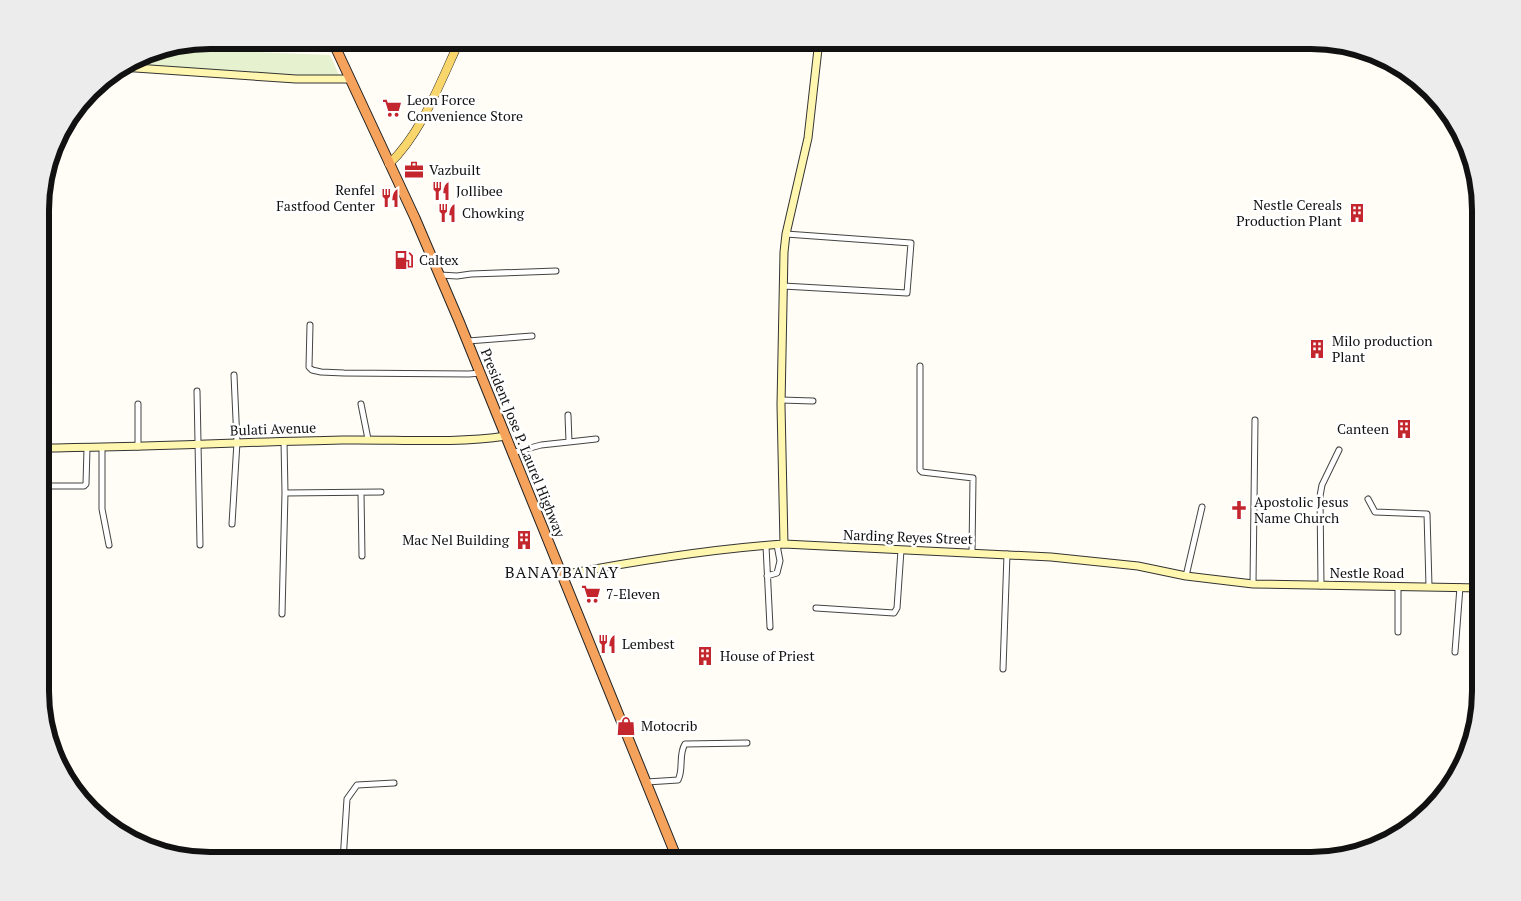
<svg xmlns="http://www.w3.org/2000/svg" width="1521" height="901" font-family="'PT Serif',serif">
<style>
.pitch{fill:#e6f2cf}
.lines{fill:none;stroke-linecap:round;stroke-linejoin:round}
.street-casing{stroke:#444;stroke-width:7}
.secondary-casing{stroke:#333;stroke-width:9}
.primary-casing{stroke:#222;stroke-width:9}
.highway-casing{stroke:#222;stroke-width:11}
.street{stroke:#fff;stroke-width:5}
.secondary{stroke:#fff6b0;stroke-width:7}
.primary{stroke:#f9d66b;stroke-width:8}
.highway{stroke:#f5a25d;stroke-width:9}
.labels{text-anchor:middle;stroke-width:5;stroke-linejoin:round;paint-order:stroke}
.poi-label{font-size:14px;fill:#111;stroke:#fff;text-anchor:start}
.street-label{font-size:14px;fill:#111;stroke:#fff}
.quarter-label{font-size:16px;letter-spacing:1px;fill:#111;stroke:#fff}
.rim{fill:none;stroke:#111;stroke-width:6}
</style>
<rect width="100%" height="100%" fill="#fffdf5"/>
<!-- pitch -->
<path class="pitch" d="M209 40H253V52L330 55 340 77 146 68 147 52Z"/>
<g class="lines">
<!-- street casing -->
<g class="street-casing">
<path id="street" d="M440 275 457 276 471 274 556 271
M783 286 907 293 911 243 786 234
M310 325 309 367 312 370 321 372 344 373 469 374 480 373
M468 341 532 336
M920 366V470L922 472 973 478 972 552
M197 391 200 545
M781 400 813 401
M361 404 368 439
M569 442 596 439
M102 447V509L109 545
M138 447V404
M512 453 541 445 569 442 568 415
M44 486H84L86 484 87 448
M285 493 381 492
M361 493 362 556
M1368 499 1375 512 1427 514 1429 586
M232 524 237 442 234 375
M766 546 770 627
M767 576 777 573 780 561 777 545
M1186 576 1202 507
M1253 584 1255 420
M1321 586 1320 496 1322 485 1339 450
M1398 586V632
M816 608 894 613 897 608 901 550
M282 614 285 493 284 441
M1455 652 1460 587
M1003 669 1007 554
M647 782 678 780C684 769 678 755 685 744L747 743
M343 861 347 799 357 785 394 783"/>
</g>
<!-- secondary casing -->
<g class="secondary-casing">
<path id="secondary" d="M121 67 296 79H350
M41 448C142 447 242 442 342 440 396 439 452 444 506 436
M784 544 781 405 784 252 786 234 808 138 819 40
M562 575C636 561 710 549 784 544L1051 557 1138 566 1186 576 1253 584 1481 588"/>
</g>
<!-- primary casing -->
<g class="primary-casing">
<path id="primary" d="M389 164C422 133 441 80 460 40"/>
</g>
<!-- highway casing -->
<g class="highway-casing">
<path id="highway" d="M332 40 415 218 459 321 678 861"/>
</g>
<!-- street -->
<use href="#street" class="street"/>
<!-- secondary -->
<use href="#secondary" class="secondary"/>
<!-- primary -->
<use href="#primary" class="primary"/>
<!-- highway -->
<use href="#highway" class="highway"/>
</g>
<!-- icons -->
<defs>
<g id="supermarket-bare" transform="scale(1.5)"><path d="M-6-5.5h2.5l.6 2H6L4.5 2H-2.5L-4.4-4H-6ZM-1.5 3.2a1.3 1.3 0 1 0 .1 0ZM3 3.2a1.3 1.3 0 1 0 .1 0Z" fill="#c4262e" stroke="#fff" stroke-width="2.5" paint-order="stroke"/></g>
<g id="office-bare" transform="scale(1.5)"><path d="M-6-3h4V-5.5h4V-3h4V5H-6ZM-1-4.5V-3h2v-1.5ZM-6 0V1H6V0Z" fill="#c4262e" stroke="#fff" stroke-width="2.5" paint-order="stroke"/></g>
<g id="restaurant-bare" transform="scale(1.5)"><path d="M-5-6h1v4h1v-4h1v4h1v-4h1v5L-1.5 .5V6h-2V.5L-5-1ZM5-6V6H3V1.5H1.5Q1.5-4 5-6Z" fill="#c4262e" stroke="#fff" stroke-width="2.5" paint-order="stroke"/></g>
<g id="building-bare" transform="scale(1.5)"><path d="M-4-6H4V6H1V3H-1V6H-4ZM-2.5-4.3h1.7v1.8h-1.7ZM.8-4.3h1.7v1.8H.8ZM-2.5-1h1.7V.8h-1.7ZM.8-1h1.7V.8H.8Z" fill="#c4262e" stroke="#fff" stroke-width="2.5" paint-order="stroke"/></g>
<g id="fuel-bare" transform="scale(1.5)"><path d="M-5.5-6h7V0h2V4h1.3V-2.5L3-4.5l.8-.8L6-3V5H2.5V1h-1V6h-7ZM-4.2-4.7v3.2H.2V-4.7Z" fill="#c4262e" stroke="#fff" stroke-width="2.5" paint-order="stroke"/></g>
<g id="church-bare" transform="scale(1.5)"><path d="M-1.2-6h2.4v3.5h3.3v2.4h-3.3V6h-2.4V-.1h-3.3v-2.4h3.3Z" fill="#c4262e" stroke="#fff" stroke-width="2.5" paint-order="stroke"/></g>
<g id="shop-bare" transform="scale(1.5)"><path d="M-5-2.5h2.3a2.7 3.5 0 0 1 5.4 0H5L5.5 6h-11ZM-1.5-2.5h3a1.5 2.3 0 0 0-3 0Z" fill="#c4262e" stroke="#fff" stroke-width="2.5" paint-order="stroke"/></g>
</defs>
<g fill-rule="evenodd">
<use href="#supermarket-bare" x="392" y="108"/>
<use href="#office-bare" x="414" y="170"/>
<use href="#restaurant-bare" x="441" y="191"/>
<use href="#restaurant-bare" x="390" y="198"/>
<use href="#restaurant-bare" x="447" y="213"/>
<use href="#building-bare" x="1357" y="213"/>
<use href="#fuel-bare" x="404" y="260"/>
<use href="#building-bare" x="1317" y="349"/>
<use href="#building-bare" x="1404" y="429"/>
<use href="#church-bare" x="1239" y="510"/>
<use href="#building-bare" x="524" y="540"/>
<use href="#supermarket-bare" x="591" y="594"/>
<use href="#restaurant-bare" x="607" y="644"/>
<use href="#building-bare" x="705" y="656"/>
<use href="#shop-bare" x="626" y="726"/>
</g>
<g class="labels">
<!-- poi labels -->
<g class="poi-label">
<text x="407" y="105">Leon Force<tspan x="407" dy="16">Convenience Store</tspan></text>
<text x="429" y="175">Vazbuilt</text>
<text x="375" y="195" text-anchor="end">Renfel<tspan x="375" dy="16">Fastfood Center</tspan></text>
<text x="456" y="196">Jollibee</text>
<text x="1342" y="210" text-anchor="end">Nestle Cereals<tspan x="1342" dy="16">Production Plant</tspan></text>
<text x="462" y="218">Chowking</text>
<text x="419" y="265">Caltex</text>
<text x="1332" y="346">Milo production<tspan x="1332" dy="16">Plant</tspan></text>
<text x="1389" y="434" text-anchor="end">Canteen</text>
<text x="1254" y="507">Apostolic Jesus<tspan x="1254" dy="16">Name Church</tspan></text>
<text x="509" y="545" text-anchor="end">Mac Nel Building</text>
<text x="606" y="599">7-Eleven</text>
<text x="622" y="649">Lembest</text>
<text x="720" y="661">House of Priest</text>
<text x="641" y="731">Motocrib</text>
</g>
<!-- street labels -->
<g class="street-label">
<text transform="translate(273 429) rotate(-2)" y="5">Bulati Avenue</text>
<text transform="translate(523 443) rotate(68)" y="5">President Jose P. Laurel Highway</text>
<text transform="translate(908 537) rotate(2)" y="5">Narding Reyes Street</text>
<text x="1367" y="578">Nestle Road</text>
</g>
<!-- quarter labels -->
<g class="quarter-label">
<text x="562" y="578">BANAYBANAY</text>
</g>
</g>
<!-- crop -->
<path d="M0 0H1521V901H0ZM210 49H1311A161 161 0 0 1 1472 210V691A161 161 0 0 1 1311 852H210A161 161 0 0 1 49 691V210A161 161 0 0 1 210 49Z" fill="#ececec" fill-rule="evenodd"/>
<path class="rim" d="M210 49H1311A161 161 0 0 1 1472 210V691A161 161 0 0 1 1311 852H210A161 161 0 0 1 49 691V210A161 161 0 0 1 210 49Z"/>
</svg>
